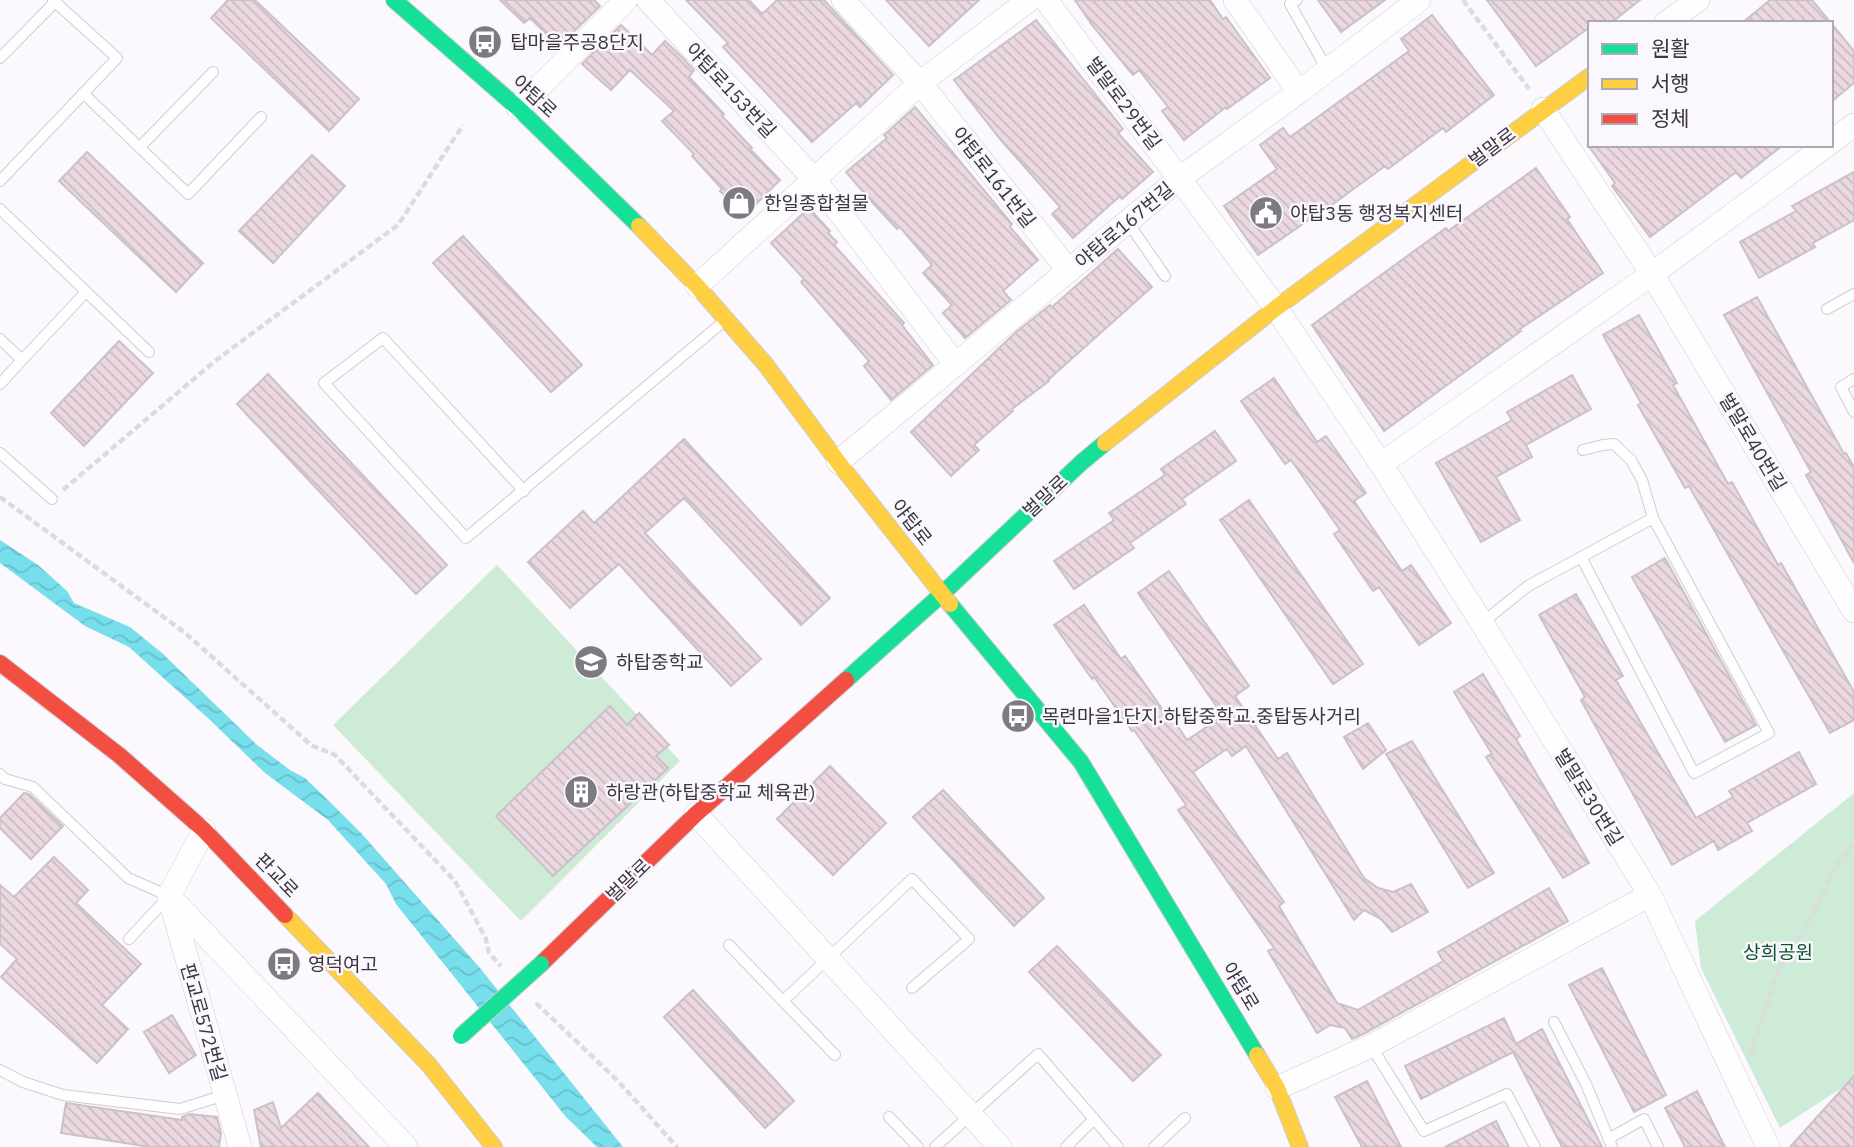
<svg xmlns="http://www.w3.org/2000/svg" width="1854" height="1147" font-family="'IBM Plex Sans','Noto Sans KR',sans-serif">
<style>
.green{fill:#cdebd6}
.water{fill:url(#water-waves)}
.building{fill:url(#building-back-hatch);stroke:#cac2c6;stroke-width:2}
.lines{fill:none;stroke-linecap:round;stroke-linejoin:round}
.lane-casing{stroke:#cfccd3;stroke-width:12}
.street-casing{stroke:#cfccd3;stroke-width:24}
.fast-casing{stroke:#cfccd3;stroke-width:18}
.slow-casing{stroke:#cfccd3;stroke-width:18}
.jam-casing{stroke:#cfccd3;stroke-width:18}
.path{stroke:#dcdbde;stroke-width:4.5;stroke-dasharray:7 3.5;stroke-linecap:butt}
.lane{stroke:#fefeff;stroke-width:10}
.street{stroke:#fefeff;stroke-width:23}
.fast{stroke:#16e098;stroke-width:16}
.slow{stroke:#ffcf43;stroke-width:16}
.jam{stroke:#f24e42;stroke-width:16}
.fast-bridge-casing{stroke:#cfccd3;stroke-width:18;stroke-linecap:butt}
.fast-bridge{stroke:#16e098;stroke-width:16}
.labels{text-anchor:middle;stroke-width:5;stroke-linejoin:round;paint-order:stroke}
.poi-label{font-size:19px;fill:#3b3642;stroke:#faf8fe;text-anchor:start}
.street-label{font-size:19px;fill:#3b3642;stroke:#faf8fe}
.park-label{font-size:19px;fill:#10532d;stroke:#faf8fe}
</style>
<defs>
<pattern id="water-waves" width="16" height="10" patternUnits="userSpaceOnUse" patternTransform="scale(1.75)"><rect width="16" height="10" fill="#77deec"/><path d="M0 5q4-4 8 0t8 0" fill="none" stroke="#68bfcc"/></pattern>
<pattern id="building-back-hatch" width="6" height="6" patternUnits="userSpaceOnUse" patternTransform="scale(1.75)"><rect width="6" height="6" fill="#ebd8e1"/><path d="M-1 5l2 2M0 0l6 6M5-1l2 2" fill="none" stroke="#cabac2"/></pattern>
</defs>
<rect width="100%" height="100%" fill="#fbf9fd"/>
<!-- green -->
<path class="green" d="M497 565 680 761 521 921 333 725Z
M1854 793V1080L1780 1128 1701 968 1695 921Z"/>
<!-- water -->
<path class="water" d="M0 540 38 565 67 591 74 603 130 627 162 653 257 745 290 770 305 778 334 806 362 834 480 968 623 1147H597L566 1117 396 904 386 884 328 820 265 773 210 720 129 647 85 626 0 563Z"/>
<!-- building -->
<path class="building" d="M228 0H255L359 99 329 131 211 18Z
M500 0H594L600 6 559 46 530 18 524 23Z
M686 0H749L762 14 777 0H824L893 75 860 107 856 103 812 142 723 47 728 43Z
M886 0H979L929 46Z
M1075 0H1210L1223 19 1226 17 1270 78 1227 109 1226 107 1184 140 1162 111 1168 107 1139 70 1133 75 1092 25Z
M1318 0H1385L1341 32Z
M1487 0H1640L1611 23H1590V27L1536 66Z
M1770 0H1812L1831 23H1742Z
M1432 15 1494 95 1446 132 1443 128 1388 169 1385 166 1314 218 1313 217 1258 255 1224 206 1277 169 1260 145 1283 128 1290 137 1409 51 1401 39Z
M1036 20 1123 129 1118 133 1153 172 1122 199 1120 196 1073 238 1052 214 1060 207 1000 139 954 80Z
M1831 23 1854 51V83L1831 102Z
M621 25 652 55 665 41 682 57 694 70 689 77 724 114 722 116 752 148 750 149 780 180 745 215 720 191 722 189 692 156 694 154 662 121 674 111 630 70 611 90 582 64Z
M915 107 1012 224 1010 227 1038 260 1003 291 1011 300 965 338 943 313 952 305 923 273 932 265 900 227 897 229 871 201 846 172 887 138 884 135Z
M1588 145H1783L1741 178 1736 172 1650 237 1612 186 1615 183Z
M87 152 203 263 176 292 59 181Z
M312 155 345 186 273 263 239 231Z
M1536 168 1570 217 1567 219 1603 273 1520 329 1521 331 1384 431 1312 325 1446 228 1448 231Z
M1854 172V220L1813 243 1815 247 1759 278 1740 242 1796 211 1792 206Z
M809 208 830 231 828 233 837 242 834 245 904 323 902 325 933 365 891 400 864 366 869 361 801 282 804 279 771 243Z
M463 236 582 365 551 392 433 263Z
M1118 249 1152 287 1048 380 1049 381 1012 409 1013 411 974 445 979 450 951 476 911 432 1016 332 1050 305 1052 307Z
M1757 297 1844 454 1846 453 1854 467V563L1806 475 1811 472 1724 315Z
M1639 315 1677 383 1673 385 1728 484 1732 482 1778 565 1781 563 1854 692V720L1830 733 1689 486 1685 488 1638 405 1641 403 1603 335Z
M119 341 153 373 84 446 51 413Z
M268 374 447 565 416 594 237 404Z
M1572 375 1591 409 1526 445 1532 457 1496 477 1520 520 1481 542 1436 463 1512 420 1507 412Z
M1274 378 1317 442 1326 436 1366 493 1354 501 1402 571 1411 565 1451 623 1419 645 1379 587 1373 591 1334 534 1340 530 1291 460 1285 464 1241 401Z
M1215 431 1236 461 1182 499 1186 504 1130 543 1134 548 1074 589 1054 561 1114 520 1109 513 1165 475 1161 469Z
M684 439 830 598 801 625 684 498 645 533 761 659 731 686 619 564 570 608 528 562 583 511 594 523Z
M1249 500 1363 664 1333 684 1220 520Z
M1665 558 1756 725 1725 742 1632 577Z
M1169 571 1249 686 1235 696 1278 759 1287 753 1364 878 1378 888 1393 892 1411 884 1428 912 1392 932 1381 919 1364 910 1354 920 1246 746 1232 756 1227 749 1193 772 1284 902 1279 906 1337 1003 1358 1010 1443 961 1438 952 1549 888 1568 921 1365 1033 1352 1039 1345 1028 1330 1025 1317 1033 1268 951 1274 948 1178 810 1186 805 1134 730 1132 731 1094 677 1092 679 1054 625 1084 605 1121 659 1125 656 1163 710 1166 709 1187 740 1223 716 1138 593Z
M1576 594 1623 676 1616 680 1696 818 1733 797 1729 791 1799 752 1816 784 1747 823 1752 831 1718 850 1714 841 1672 865 1581 700 1585 697 1539 615Z
M1483 674 1520 736 1516 739 1589 863 1563 878 1486 757 1492 754 1454 692Z
M610 706 627 725 639 713 669 745 656 756 668 768 553 876 496 816Z
M1368 723 1386 750 1363 769 1344 737Z
M1412 741 1494 873 1468 888 1386 754Z
M830 766 886 823 833 875 777 819Z
M943 790 1044 898 1014 926 913 817Z
M24 793 29 794 63 826 31 859 0 828V818Z
M54 857 88 890 76 903 141 964 102 1005 128 1029 97 1063 1 977 17 959 0 944V885L14 897Z
M1057 946 1161 1055 1133 1081 1029 972Z
M1602 968 1666 1095 1634 1112 1569 985Z
M693 990 794 1101 765 1128 664 1017Z
M172 1015 196 1055 169 1073 144 1032Z
M1504 1018 1516 1044 1542 1029 1602 1147H1562L1513 1052 1421 1099 1405 1066Z
M1854 1076V1147H1790Z
M1367 1081 1401 1147H1362L1335 1097Z
M1697 1091 1725 1147H1685L1665 1108Z
M318 1093 369 1147H261L254 1110 273 1102 281 1128Z
M66 1103 182 1120V1117L190 1114 217 1117 221 1133 219 1147H150L61 1133Z
M1496 1121 1509 1147H1445Z"/>
<g class="lines">
<!-- lane casing -->
<g class="lane-casing">
<path id="lane" d="M1297 0 1290 4 1328 71
M0 58 55 2
M83 93 188 194 261 117
M140 147 213 72
M0 181 117 58 53 0
M0 209 149 352
M1127 221 1165 276
M1827 309 1854 294
M0 339 22 360 86 292
M1854 379 1841 387 1854 412
M0 384 22 360
M1583 450 1603 445 1614 444 1631 460 1642 480 1653 518
M0 453 52 499
M524 491 383 338 324 383 466 538 723 322
M1482 623 1528 586 1653 518 1769 733 1694 773 1581 557
M0 774 5 779 33 787 128 878 169 896 129 939
M729 945 783 1001
M1554 1022 1586 1084 1612 1147
M1371 1046 1424 1131 1507 1094 1535 1147
M835 1055 783 1001 912 879 969 939 912 988
M0 1070 23 1082 63 1095 180 1109 225 1095
M889 1117 918 1147
M1608 1139 1644 1119 1658 1147
M935 1147 1038 1054 1118 1147
M1066 1147 1094 1119
M1154 1147 1185 1118"/>
</g>
<!-- street casing -->
<g class="street-casing">
<path id="street" d="M648 0 814 179 956 365
M843 0 920 83 1069 271
M1046 0 1276 308 1381 464 1482 623 1650 895 1768 1147
M1235 0 1299 92
M1666 23 1698 0
M518 108 626 0
M1543 109 1652 274 1854 611
M1831 142 1854 125
M697 286 920 83 1029 0
M838 462 1180 178 1299 92 1419 0
M1381 464 1652 274 1827 145
M696 814 1000 1147
M204 830 169 896 406 1147
M170 899 240 1147
M1277 1088 1371 1046 1650 895"/>
</g>
<!-- fast casing -->
<g class="fast-casing">
<path id="fast" d="M394 0 518 108 639 226
M950 604 1081 762 1257 1055
M846 680 942 594 1082 462 1105 443"/>
</g>
<!-- slow casing -->
<g class="slow-casing">
<path id="slow" d="M639 226 697 286 766 365 838 462 950 604
M1105 443 1276 308 1590 76
M285 915 429 1065 494 1147
M1257 1055 1277 1088 1300 1147"/>
</g>
<!-- jam casing -->
<g class="jam-casing">
<path id="jam" d="M0 663 119 755 204 830 285 915
M541 964 696 814 846 680"/>
</g>
<!-- path -->
<path class="path" d="M1463 0 1529 89
M63 490 215 361 398 225 463 125
M0 497 184 632 311 745 335 755 455 881 486 939 489 953 501 966
M536 1003 618 1081 677 1147
M1750 1056 1778 972 1813 915 1834 869 1854 843"/>
<!-- lane -->
<use href="#lane" class="lane"/>
<!-- street -->
<use href="#street" class="street"/>
<!-- fast -->
<use href="#fast" class="fast"/>
<!-- slow -->
<use href="#slow" class="slow"/>
<!-- jam -->
<use href="#jam" class="jam"/>
<!-- fast-bridge casing -->
<g class="fast-bridge-casing">
<path id="fast-bridge" d="M461 1036 541 964"/>
</g>
<!-- fast-bridge -->
<use href="#fast-bridge" class="fast-bridge"/>
</g>
<!-- icons -->
<defs>
<g id="bus-disc" transform="scale(1.75)"><circle r="9.5" fill="#7e7a83" stroke="#faf8fe"/><path d="M-5-6H5V4H4V6H2V4H-2V6H-4V4H-5ZM-3.5-4V0h7V-4ZM-3.5 1.2v1.5H-2V1.2ZM2 1.2v1.5H3.5V1.2Z" fill="#fff"/></g>
<g id="shop-disc" transform="scale(1.75)"><circle r="9.5" fill="#7e7a83" stroke="#faf8fe"/><path d="M-5-2.5h2.3a2.7 3.5 0 0 1 5.4 0H5L5.5 6h-11ZM-1.5-2.5h3a1.5 2.3 0 0 0-3 0Z" fill="#fff"/></g>
<g id="civic-disc" transform="scale(1.75)"><circle r="9.5" fill="#7e7a83" stroke="#faf8fe"/><path d="M-.6-6.5H3V-4.5H.6V-3L4-1V1h2V6H-6V1h2V-1L-.6-3ZM-1.2 2.5V6h2.4V2.5Z" fill="#fff"/></g>
<g id="school-disc" transform="scale(1.75)"><circle r="9.5" fill="#7e7a83" stroke="#faf8fe"/><path d="M0-5L7-2L0 1L-7-2ZM-4 1L0 2.5L4 1V4Q0 6-4 4Z" fill="#fff"/></g>
<g id="building-disc" transform="scale(1.75)"><circle r="9.5" fill="#7e7a83" stroke="#faf8fe"/><path d="M-4-6H4V6H1V3H-1V6H-4ZM-2.5-4.3h1.7v1.8h-1.7ZM.8-4.3h1.7v1.8H.8ZM-2.5-1h1.7V.8h-1.7ZM.8-1h1.7V.8H.8Z" fill="#fff"/></g>
</defs>
<g fill-rule="evenodd">
<use href="#bus-disc" x="485" y="42"/>
<use href="#shop-disc" x="739" y="203"/>
<use href="#civic-disc" x="1266" y="213"/>
<use href="#school-disc" x="591" y="662"/>
<use href="#bus-disc" x="1018" y="716"/>
<use href="#building-disc" x="581" y="792"/>
<use href="#bus-disc" x="284" y="964"/>
</g>
<g class="labels">
<!-- poi labels -->
<g class="poi-label">
<text x="510" y="49">탑마을주공8단지</text>
<text x="764" y="210">한일종합철물</text>
<text x="1290" y="220">야탑3동 행정복지센터</text>
<text x="616" y="669">하탑중학교</text>
<text x="1042" y="723">목련마을1단지.하탑중학교.중탑동사거리</text>
<text x="606" y="799">하랑관(하탑중학교 체육관)</text>
<text x="308" y="971">영덕여고</text>
</g>
<!-- street labels -->
<g class="street-label">
<text transform="translate(731 90) rotate(47)" y="7">야탑로153번길</text>
<text transform="translate(535 96) rotate(43)" y="7">야탑로</text>
<text transform="translate(1124 103) rotate(53)" y="7">벌말로29번길</text>
<text transform="translate(1492 147) rotate(-37)" y="7">벌말로</text>
<text transform="translate(994 177) rotate(52)" y="7">야탑로161번길</text>
<text transform="translate(1124 225) rotate(-40)" y="7">야탑로167번길</text>
<text transform="translate(1753 442) rotate(59)" y="7">벌말로40번길</text>
<text transform="translate(1045 496) rotate(-43)" y="7">벌말로</text>
<text transform="translate(912 522) rotate(52)" y="7">야탑로</text>
<text transform="translate(1589 797) rotate(58)" y="7">벌말로30번길</text>
<text transform="translate(277 875) rotate(46)" y="7">판교로</text>
<text transform="translate(628 880) rotate(-44)" y="7">벌말로</text>
<text transform="translate(1241 986) rotate(59)" y="7">야탑로</text>
<text transform="translate(204 1022) rotate(74)" y="7">판교로572번길</text>
</g>
<!-- park labels -->
<g class="park-label">
<text x="1778" y="959">상희공원</text>
</g>
</g>
<!-- legend -->
<rect x="1588" y="21" width="245" height="126" fill="#faf8fe" stroke="#aeaab3" stroke-width="2"/>
<rect x="1602" y="44" width="35" height="10" fill="#16e098" stroke="#aeaab3" stroke-width="2"/>
<text x="1651" y="56" font-size="21" fill="#3b3642">원활</text>
<rect x="1602" y="79" width="35" height="10" fill="#ffcf43" stroke="#aeaab3" stroke-width="2"/>
<text x="1651" y="91" font-size="21" fill="#3b3642">서행</text>
<rect x="1602" y="114" width="35" height="10" fill="#f24e42" stroke="#aeaab3" stroke-width="2"/>
<text x="1651" y="126" font-size="21" fill="#3b3642">정체</text>
</svg>
